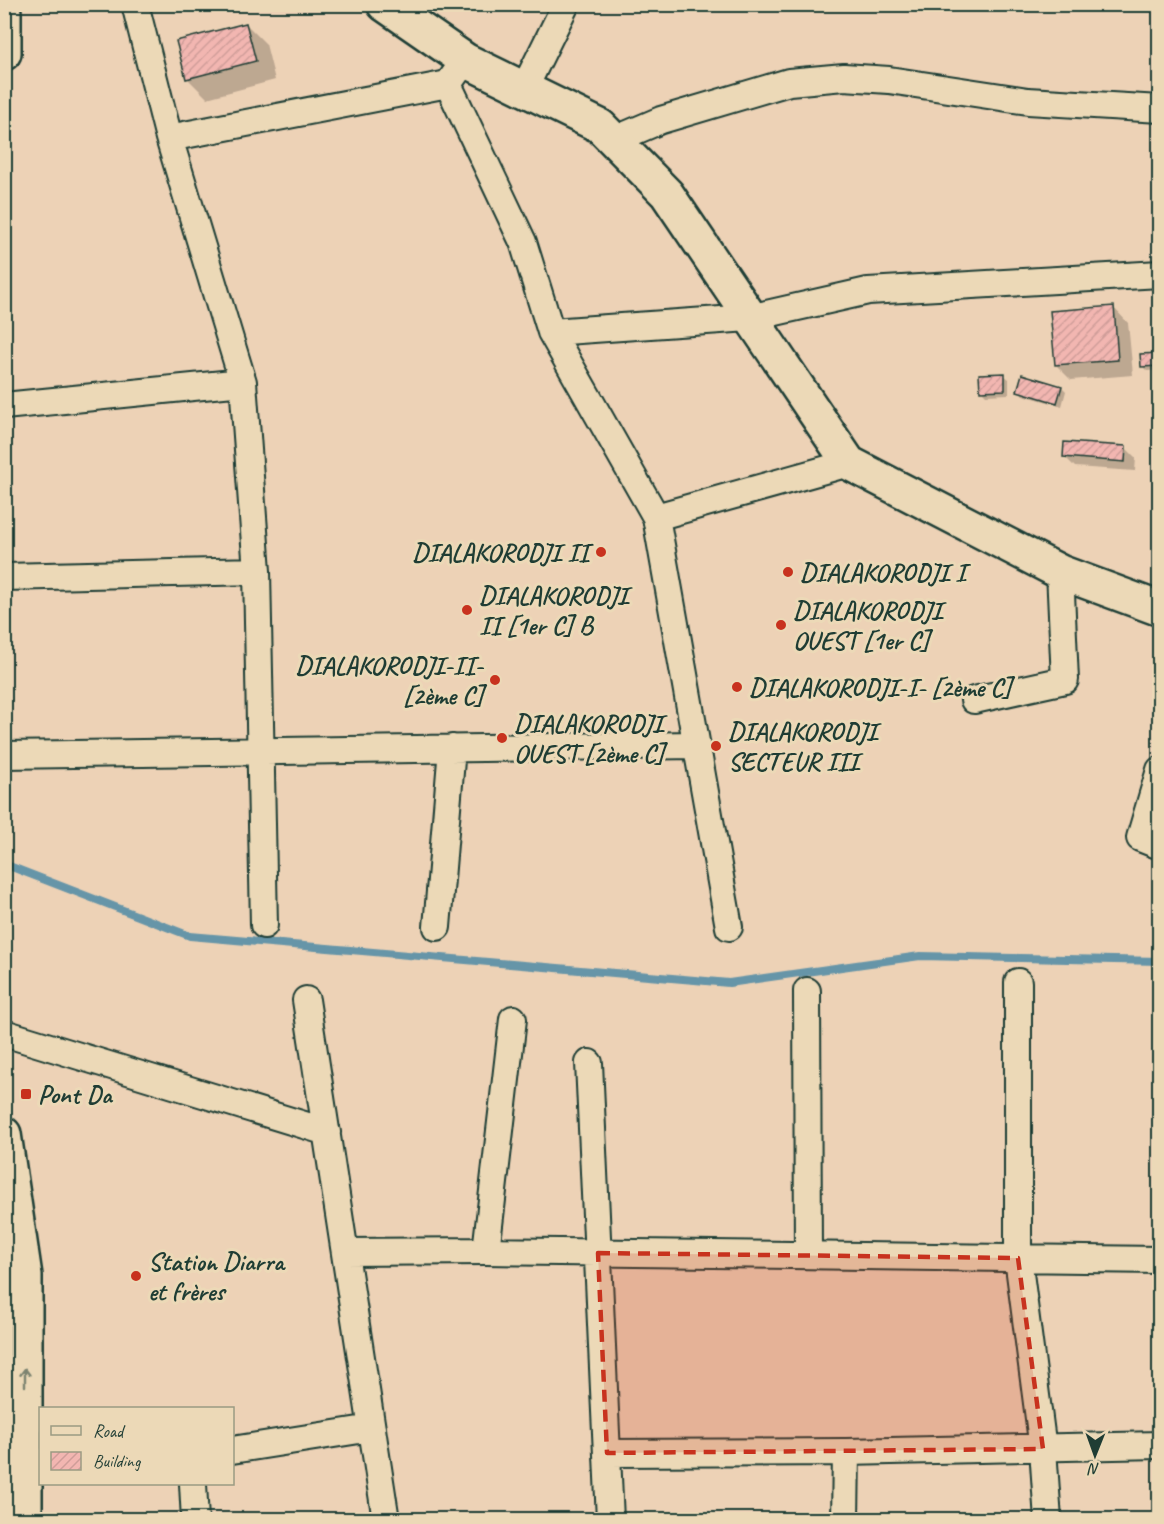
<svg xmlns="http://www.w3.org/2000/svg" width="1164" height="1524" font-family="Caveat,sans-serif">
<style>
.shadow{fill:#0003}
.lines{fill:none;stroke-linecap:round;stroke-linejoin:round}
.stream{stroke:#6695a8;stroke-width:8}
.building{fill:url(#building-hatch);stroke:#1f3d34;stroke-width:1.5}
.street-casing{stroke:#1f3d34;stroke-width:30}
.secondary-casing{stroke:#1f3d34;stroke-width:38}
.street{stroke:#ecd9b7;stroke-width:26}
.secondary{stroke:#ecd9b7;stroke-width:33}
.oneway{stroke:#7b836f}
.marked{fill:#c8321e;fill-opacity:0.2;stroke:#c8321e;stroke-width:4.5;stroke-dasharray:12 8;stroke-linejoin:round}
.poi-dot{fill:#c8321e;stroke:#ecd9b7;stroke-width:2}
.labels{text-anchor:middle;stroke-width:6;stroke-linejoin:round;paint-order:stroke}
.poi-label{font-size:26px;font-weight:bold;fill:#1f3d34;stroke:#ecd9b7;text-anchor:start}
</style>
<defs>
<pattern id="building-hatch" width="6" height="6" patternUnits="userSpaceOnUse" patternTransform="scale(1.5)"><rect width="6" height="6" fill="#f2b6b1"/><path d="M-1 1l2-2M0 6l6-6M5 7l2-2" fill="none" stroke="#cf9d99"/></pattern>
</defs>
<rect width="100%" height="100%" fill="#edd2b6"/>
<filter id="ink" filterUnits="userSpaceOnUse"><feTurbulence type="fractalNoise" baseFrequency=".0167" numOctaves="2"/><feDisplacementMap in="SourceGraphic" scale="12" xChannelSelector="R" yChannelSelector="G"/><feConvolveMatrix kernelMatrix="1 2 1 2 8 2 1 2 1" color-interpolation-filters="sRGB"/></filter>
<g filter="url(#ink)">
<!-- shadow -->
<path class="shadow" d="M246 24 266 44 275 80 207 98 187 78Z
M1113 307 1128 323 1133 375 1071 380 1056 365Z
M1160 354V370L1147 371 1142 366Z
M1004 375 1009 379V394L986 395 981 390Z
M1062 387 1066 391 1062 406 1023 395 1018 390Z
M1126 448 1136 458 1135 471 1075 467 1065 457Z"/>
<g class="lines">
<!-- stream -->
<path class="stream" d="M4 864 190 936 729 983 920 956 1160 961"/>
</g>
<!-- building -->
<path class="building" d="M246 23 256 61 186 79 176 41Z
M1114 306 1118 360 1055 365 1050 311Z
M1160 353V366L1141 367 1140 354Z
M1005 373V390L980 391 979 374Z
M1022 374 1062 386 1057 403 1017 391Z
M1064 442 1126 446 1125 462 1063 457Z"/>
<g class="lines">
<!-- street casing -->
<g class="street-casing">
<path id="street" d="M135 4 169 138 243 382 257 571 264 925
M448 84 523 242 551 332 656 517 729 927
M524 89 566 4
M169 138 448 84 458 70
M614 140 661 120 789 82 844 77 889 80 1028 101 1160 109
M551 332 749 318 868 291 1160 274
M4 406 243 382
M656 517 849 463
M4 577 257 571
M974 700 1065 680 1060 572
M4 755 696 745
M1160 770 1140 838 1160 846
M437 927 452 748
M1018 982V1258L1043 1449 1048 1520
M807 991 808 1255
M306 1000 386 1520
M4 1033 327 1132
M589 1063 610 1520
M486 1251 513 1019
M345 1252 486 1251 1160 1260
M232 1450 372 1428
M607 1453 846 1452 1160 1445
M193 1484 195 1520
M845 1520 846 1452"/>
</g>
<!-- secondary casing -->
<g class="secondary-casing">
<path id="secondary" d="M384 4 465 60 600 126 667 194 849 463 1060 572 1160 609
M4 12V53
M4 1134 25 1276V1520"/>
</g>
<!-- street -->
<use href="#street" class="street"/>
<!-- secondary -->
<use href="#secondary" class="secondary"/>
</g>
<!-- one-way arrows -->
<defs><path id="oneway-shaft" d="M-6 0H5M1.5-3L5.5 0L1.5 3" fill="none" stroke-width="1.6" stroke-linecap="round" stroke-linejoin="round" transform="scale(1.5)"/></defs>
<use class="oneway" href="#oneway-shaft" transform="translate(25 1377) rotate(-90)"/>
</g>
<!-- marked area -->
<path class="marked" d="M598 1253 1018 1258 1043 1449 607 1453Z"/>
<!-- markers -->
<g class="poi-dot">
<circle cx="601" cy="552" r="6"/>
<circle cx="788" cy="572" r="6"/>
<circle cx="467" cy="610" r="6"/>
<circle cx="781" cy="625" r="6"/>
<circle cx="495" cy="680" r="6"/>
<circle cx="737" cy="687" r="6"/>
<circle cx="502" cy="738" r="6"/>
<circle cx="716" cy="746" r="6"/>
<rect x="20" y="1088" width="12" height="12" rx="3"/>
<circle cx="136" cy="1276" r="6"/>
</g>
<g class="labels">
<!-- poi labels -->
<g class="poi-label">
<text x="589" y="561" text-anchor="end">DIALAKORODJI II</text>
<text x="800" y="581">DIALAKORODJI I</text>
<text x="479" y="604">DIALAKORODJI<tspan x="479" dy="30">II [1er C] B</tspan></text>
<text x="793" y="619">DIALAKORODJI<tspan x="793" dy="30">OUEST [1er C]</tspan></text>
<text x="483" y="674" text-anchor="end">DIALAKORODJI-II-<tspan x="483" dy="30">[2ème C]</tspan></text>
<text x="749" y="696">DIALAKORODJI-I- [2ème C]</text>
<text x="514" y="732">DIALAKORODJI<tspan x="514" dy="30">OUEST [2ème C]</tspan></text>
<text x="728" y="740">DIALAKORODJI<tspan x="728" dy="30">SECTEUR III</tspan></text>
<text x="38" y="1103">Pont Da</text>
<text x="148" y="1270">Station Diarra<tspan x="148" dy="30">et frères</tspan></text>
</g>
</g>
<!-- margin -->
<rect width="1164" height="1524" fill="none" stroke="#ecd9b7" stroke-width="24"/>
<rect x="12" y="12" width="1140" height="1500" fill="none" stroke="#1f3d34" stroke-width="2" filter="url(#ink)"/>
<!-- legend -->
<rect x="39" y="1407" width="195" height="78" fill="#ecd9b7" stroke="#9a9b83" stroke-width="1.5"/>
<rect x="51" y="1426" width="30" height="9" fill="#ecd9b7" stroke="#9a9b83" stroke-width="1.5"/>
<text x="93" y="1437" font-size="18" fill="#1f3d34">Road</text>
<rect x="51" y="1452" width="30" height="18" fill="url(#building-hatch)" stroke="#9a9b83" stroke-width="1.5"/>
<text x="93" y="1467" font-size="18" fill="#1f3d34">Building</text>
<!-- north arrow -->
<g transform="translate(1095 1455) rotate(181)" stroke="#ecd9b7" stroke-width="4.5" paint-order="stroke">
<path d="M0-4.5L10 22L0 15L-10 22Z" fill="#1f3d34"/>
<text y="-9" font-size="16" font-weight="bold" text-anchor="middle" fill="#1f3d34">N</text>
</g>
</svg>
